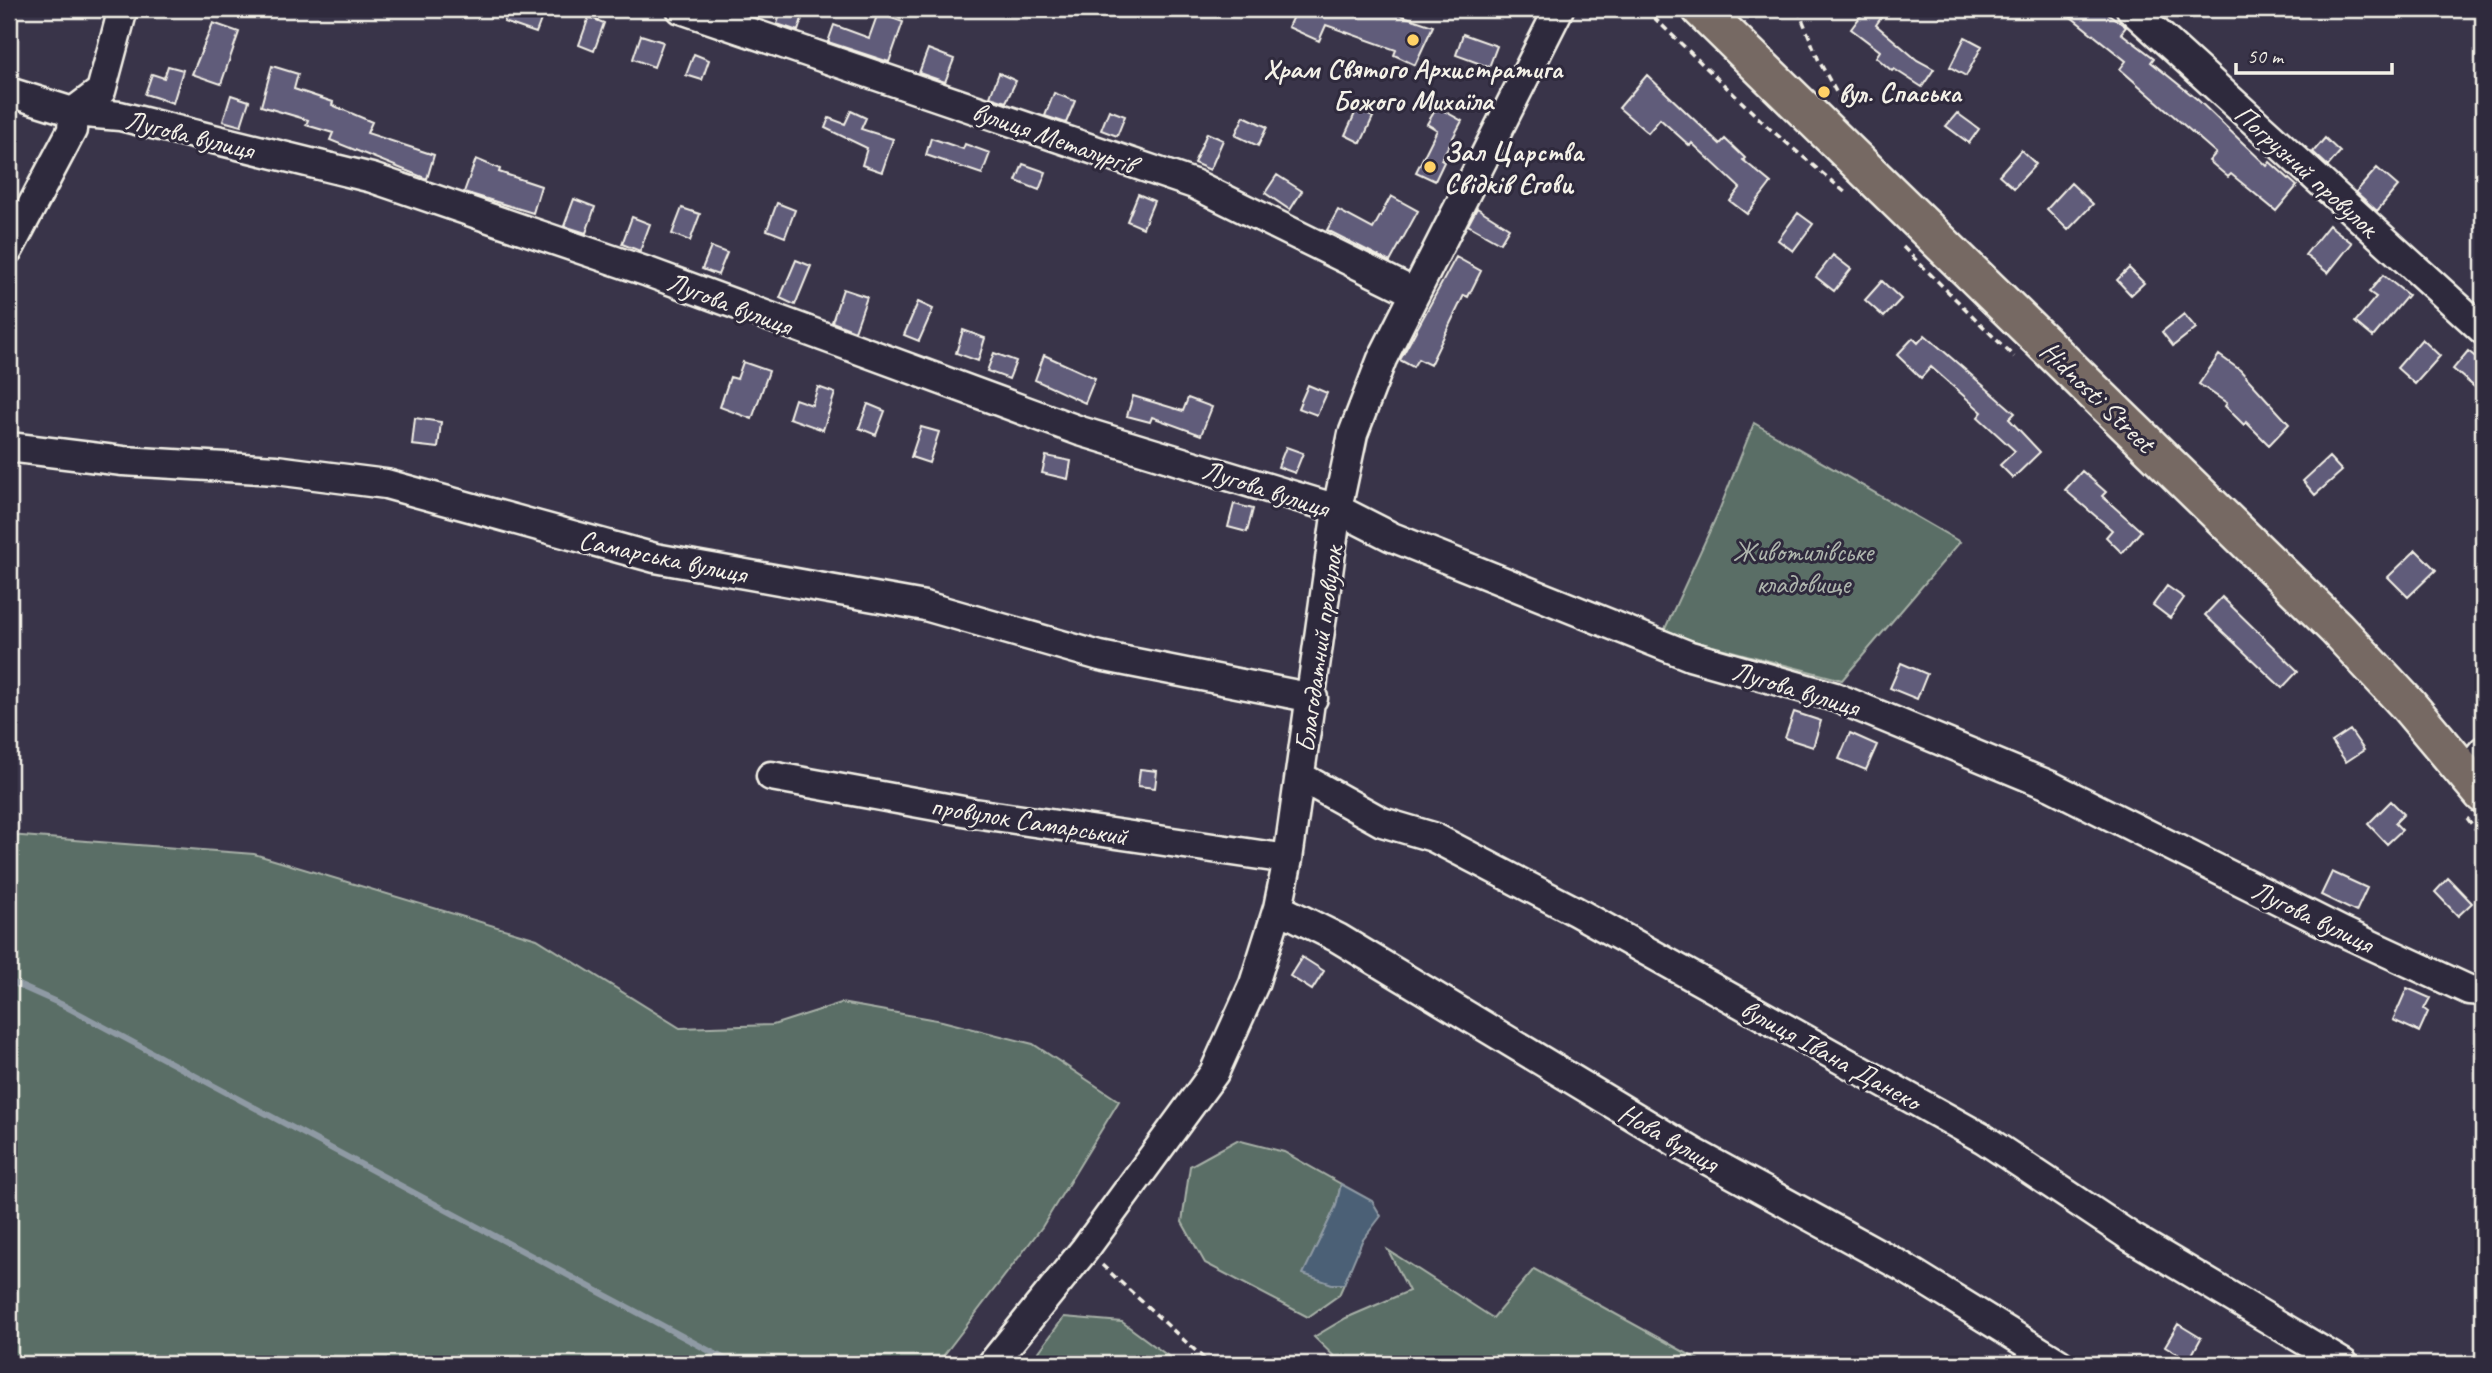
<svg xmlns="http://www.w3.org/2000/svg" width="2492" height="1373" font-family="Caveat,sans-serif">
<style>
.green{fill:#5a6e66;stroke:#a7b0a7;stroke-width:2}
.water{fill:#4b6076;stroke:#8f9aa4;stroke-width:2}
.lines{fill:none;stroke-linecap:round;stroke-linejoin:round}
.stream{stroke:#8f9aa4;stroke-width:6}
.building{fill:#615c7a;stroke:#f4f1e8;stroke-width:2}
.minor-casing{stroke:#f4f1e8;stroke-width:33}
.major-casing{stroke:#f4f1e8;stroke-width:42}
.path{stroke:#f4f1e8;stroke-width:3.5;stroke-dasharray:7 5;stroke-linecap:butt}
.minor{stroke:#2f2a3d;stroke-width:28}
.major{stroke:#766964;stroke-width:37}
.poi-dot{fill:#ffd166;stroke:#2f2a3d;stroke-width:2.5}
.labels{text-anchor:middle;stroke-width:6;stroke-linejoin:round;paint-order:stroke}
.poi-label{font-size:28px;font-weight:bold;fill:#f4f1e8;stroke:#2f2a3d;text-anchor:start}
.street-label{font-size:28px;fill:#f4f1e8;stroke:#2f2a3d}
.park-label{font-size:28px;fill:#afb6ae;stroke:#2f2a3d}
</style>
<rect width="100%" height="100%" fill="#393449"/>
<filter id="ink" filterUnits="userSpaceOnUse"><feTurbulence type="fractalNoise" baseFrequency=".0143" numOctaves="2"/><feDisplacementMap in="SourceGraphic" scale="14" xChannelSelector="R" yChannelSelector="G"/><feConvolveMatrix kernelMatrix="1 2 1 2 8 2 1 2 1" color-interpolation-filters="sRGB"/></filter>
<g filter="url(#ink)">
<!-- green -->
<path class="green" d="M1754 423 1960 542 1842 680 1663 633 1718 513Z
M9 835 254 854 537 939 680 1028 773 1025 841 1003 942 1021 1033 1044 1119 1101 1042 1227 937 1364H9Z
M1237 1140 1284 1152 1341 1184 1336 1206 1304 1274 1344 1284 1339 1295 1308 1317 1205 1263 1182 1222 1190 1166Z
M1388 1250 1493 1318 1534 1269 1706 1364H1342L1314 1337 1346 1318 1409 1291Z
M1064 1317 1122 1322 1179 1364H1030Z"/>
<!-- water -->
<path class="water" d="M1341 1184 1372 1201 1381 1216 1362 1241 1344 1284H1332L1303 1274 1336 1206Z"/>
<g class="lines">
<!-- stream -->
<path class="stream" d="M9 981 63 1005 734 1364"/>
</g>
<!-- building -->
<path class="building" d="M508 9H545L536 33 504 22Z
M782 9H805L798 31 777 24Z
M1287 9H1383L1433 26 1415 65 1394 55 1396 50 1326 25 1319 41 1288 27 1294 14Z
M1866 9H1875L1883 15 1876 25 1917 60 1934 69 1922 87 1894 69 1892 71 1876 57 1880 51 1851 29Z
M2061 9H2102L2126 27 2121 33 2154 58 2151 62 2198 100 2267 166 2270 162 2297 186 2276 211 2231 174 2228 177 2209 161 2216 153 2120 69 2126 61Z
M878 13 903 22 889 62 828 42 834 25 869 38Z
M589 17 604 23 594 51 579 45Z
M213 23 239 32 221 84 192 74Z
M1463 34 1497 46 1489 67 1456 55Z
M641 35 663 42 654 67 633 59Z
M1965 37 1982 46 1966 76 1950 67Z
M928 49 954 59 945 82 919 73Z
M694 54 709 60 702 80 686 75Z
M168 66 183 70 173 103 145 94 152 74 164 78Z
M272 66 298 74 294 89 333 102 332 105 372 122 367 133 434 155 427 179 330 140 333 133 306 125 308 120 261 106Z
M999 73 1016 81 1006 102 990 97Z
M1647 75 1720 144 1725 139 1745 158 1743 160 1771 183 1747 214 1730 201 1740 188 1692 143 1690 146 1660 119 1648 133 1619 108Z
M1054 93 1075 101 1066 123 1045 116Z
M231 95 249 101 241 126 223 121Z
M1437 107 1462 121 1441 160 1444 162 1435 181 1416 172 1437 130 1427 124Z
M1357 109 1373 117 1361 143 1345 135Z
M1109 110 1125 116 1117 136 1101 130Z
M851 111 866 118 861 129 893 139 882 172 862 165 867 148 825 128 829 118 845 124Z
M1957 113 1979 129 1969 143 1946 126Z
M1244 116 1267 127 1258 146 1235 135Z
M1207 133 1223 140 1210 170 1194 163Z
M931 138 963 149 965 144 990 153 982 174 926 155Z
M2325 138 2340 152 2328 166 2313 152Z
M2021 150 2036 164 2014 188 1999 175Z
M476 159 500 169 499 172 541 186 533 213 464 192Z
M1023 164 1046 172 1039 190 1016 181Z
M2377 168 2398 186 2377 211 2356 192Z
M1277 175 1302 191 1290 210 1265 193Z
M2071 183 2093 204 2068 230 2047 209Z
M1138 194 1154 201 1143 228 1127 221Z
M1391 196 1418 211 1390 262 1327 230 1338 210 1373 229Z
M574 199 595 207 586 233 564 226Z
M777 203 795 210 785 237 767 230Z
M682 208 700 214 690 241 672 234Z
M1477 208 1509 228 1500 243 1468 225Z
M1798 213 1813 224 1793 251 1778 240Z
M632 217 650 224 640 251 622 244Z
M2329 225 2352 243 2328 273 2305 255Z
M711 247 727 253 718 275 702 269Z
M1833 255 1851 269 1834 291 1816 277Z
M1456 257 1481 271 1468 297 1464 295 1430 365 1418 359 1413 367 1400 360Z
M796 260 811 266 795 305 780 298Z
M2129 268 2144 283 2131 295 2117 280Z
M2383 275 2408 295 2373 337 2355 322 2376 297 2369 292Z
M1882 281 1901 299 1884 317 1865 300Z
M843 289 867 297 855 331 832 322Z
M918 302 933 309 919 341 904 335Z
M2184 314 2196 328 2173 346 2162 332Z
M963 330 985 338 978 361 956 353Z
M1925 335 2015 413 2009 419 2040 452 2013 478 2000 465 2015 451 1978 417 1982 412 1931 367 1921 378 1897 355 1913 338 1918 343Z
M2422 339 2440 356 2415 384 2397 368Z
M2468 351 2483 363V394L2453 369Z
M994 353 1016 361 1009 379 987 371Z
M1044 355 1095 378 1085 403 1035 380Z
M2219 355 2240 370 2289 424 2269 445 2246 422 2244 425 2225 406 2227 403 2199 384Z
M743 362 769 371 752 419 720 407 730 377 737 379Z
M1308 385 1327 393 1317 415 1298 408Z
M818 387 835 393 823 430 789 418 795 399 812 405Z
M1133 396 1183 411 1188 398 1212 407 1201 435 1152 417 1150 422 1127 416Z
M868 404 885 411 876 435 859 428Z
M415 418 441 422 438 448 412 445Z
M921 427 939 432 929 463 911 457Z
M1286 447 1303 453 1295 473 1278 467Z
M1046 456 1071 461 1068 479 1042 473Z
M2329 457 2342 471 2315 495 2303 481Z
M2082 471 2106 492 2102 496 2141 531 2122 553 2106 537 2112 530 2065 490Z
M1234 504 1253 509 1247 532 1228 527Z
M2416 550 2436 570 2408 597 2388 577Z
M2167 586 2184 598 2170 618 2153 605Z
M2222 597 2298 671 2282 688 2205 615Z
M1901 663 1927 674 1917 699 1890 688Z
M1794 712 1821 721 1813 747 1785 738Z
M2350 730 2364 750 2346 762 2332 742Z
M1850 733 1877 745 1866 770 1839 759Z
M1140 769 1157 771 1155 788 1138 786Z
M2391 801 2404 814 2395 823 2402 830 2387 844 2368 824Z
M2332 872 2367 888 2356 912 2321 895Z
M2448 878 2472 903 2458 916 2435 892Z
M1302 957 1324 971 1312 990 1290 976Z
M2407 988 2430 998 2424 1009 2428 1012 2419 1032 2393 1020Z
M2178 1324 2201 1338 2189 1360 2165 1346Z"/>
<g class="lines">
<!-- minor casing -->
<g class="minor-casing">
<path id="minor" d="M681 9 1194 184 1415 293
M2131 9 2483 330
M9 92 73 112 120 116 372 178 648 272 1080 431 1337 509 1392 537 1690 656 1835 697 2051 786 2343 932 2469 990 2483 991
M9 249 72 130 73 112 101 91 123 9
M9 447 123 461 276 470 386 484 655 558 925 606 1100 656 1313 698
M2466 772 2483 751
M771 776 974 813 1288 859
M1301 777 1382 822 1433 837 1575 911 1984 1139 2131 1237 2344 1364
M1278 908 1338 938 1693 1152 1903 1267 2060 1364
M992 1364 1085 1249 1214 1073 1254 984 1278 908 1288 859 1337 509 1353 434 1382 359 1559 9"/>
</g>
<!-- major casing -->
<g class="major-casing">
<path id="major" d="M1701 9 2336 628 2408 705 2483 794"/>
</g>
<!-- path -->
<path class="path" d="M1645 9 1769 128 1847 194
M1798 9 1819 61 1845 108
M1903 247 2014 357
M2467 818 2483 839
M1102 1265 1210 1364"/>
<!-- minor -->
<use href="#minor" class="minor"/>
<!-- major -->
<use href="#major" class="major"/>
</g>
</g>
<!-- markers -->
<g class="poi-dot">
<circle cx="1413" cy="40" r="7"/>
<circle cx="1824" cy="92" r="7"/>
<circle cx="1430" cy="167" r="7"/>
</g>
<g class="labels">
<!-- poi labels -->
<g class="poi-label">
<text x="1413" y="78" text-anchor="middle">Храм Святого Архистратига<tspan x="1413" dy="32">Божого Михаїла</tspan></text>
<text x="1838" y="102">вул. Спаська</text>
<text x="1444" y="161">Зал Царства<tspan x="1444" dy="32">Свідків Єгови</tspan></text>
</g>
<!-- street labels -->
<g class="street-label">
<text transform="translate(190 134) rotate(14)" y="10">Лугова вулиця</text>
<text transform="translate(1054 137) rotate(19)" y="10">вулиця Металургів</text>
<text transform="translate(2307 170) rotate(42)" y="10">Погрузний провулок</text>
<text transform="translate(730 303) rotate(21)" y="10">Лугова вулиця</text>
<text transform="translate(2098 396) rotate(44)" y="10">Hidnosti Street</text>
<text transform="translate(1266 488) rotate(18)" y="10">Лугова вулиця</text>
<text transform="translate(663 556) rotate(12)" y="10">Самарська вулиця</text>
<text transform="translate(1318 649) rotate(-82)" y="10">Благодатний провулок</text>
<text transform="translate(1796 688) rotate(17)" y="10">Лугова вулиця</text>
<text transform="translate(1029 820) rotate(9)" y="10">провулок Самарський</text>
<text transform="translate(2313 916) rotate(26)" y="10">Лугова вулиця</text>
<text transform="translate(1831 1054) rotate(29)" y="10">вулиця Івана Данеко</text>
<text transform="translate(1669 1137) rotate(30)" y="10">Нова вулиця</text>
</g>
<!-- park labels -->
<g class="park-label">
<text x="1803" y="561">Животилівське<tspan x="1803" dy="32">кладовище</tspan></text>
</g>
</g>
<!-- margin -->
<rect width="2492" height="1373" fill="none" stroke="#2f2a3d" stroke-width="35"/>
<rect x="18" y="18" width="2457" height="1338" fill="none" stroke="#f4f1e8" stroke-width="2.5" filter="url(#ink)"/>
<!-- scale -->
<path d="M2236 63v10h156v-10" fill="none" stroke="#f4f1e8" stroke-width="3.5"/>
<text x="2247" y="63" font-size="21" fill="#f4f1e8" stroke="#2f2a3d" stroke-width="5" paint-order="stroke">50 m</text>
</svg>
